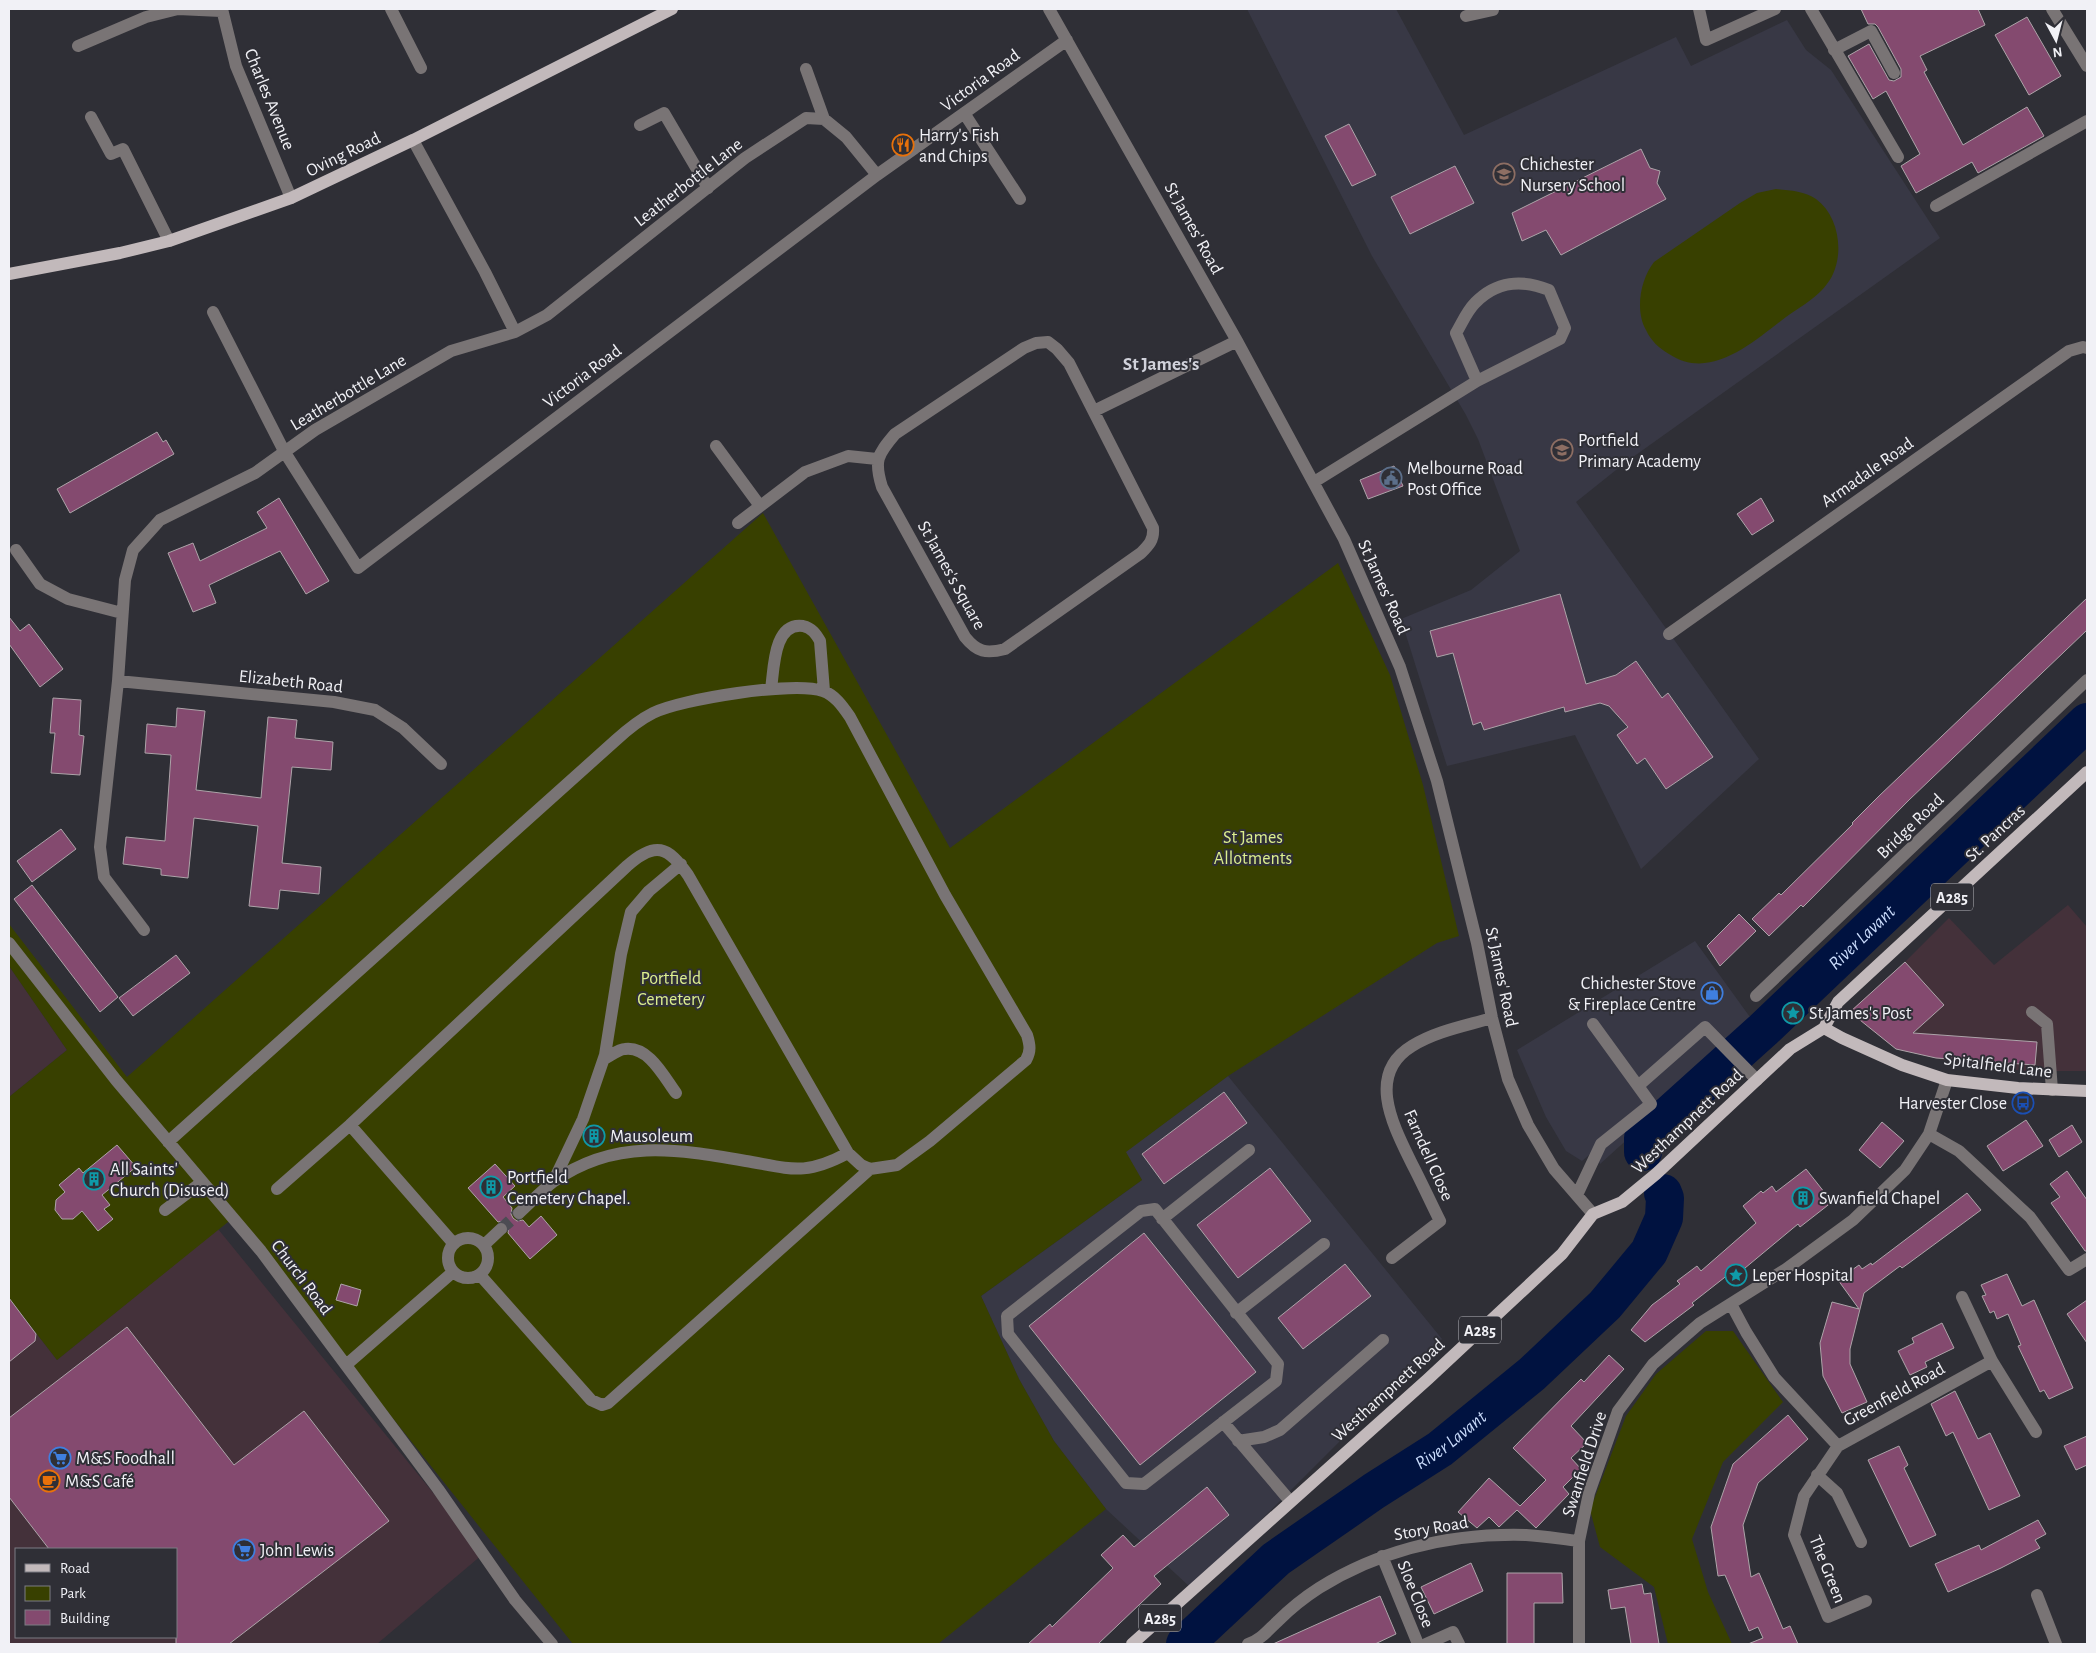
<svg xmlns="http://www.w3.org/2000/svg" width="2096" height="1653" font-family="'Alegreya Sans',sans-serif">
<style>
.commercial{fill:#44313a;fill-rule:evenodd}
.built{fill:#383845}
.green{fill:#384000}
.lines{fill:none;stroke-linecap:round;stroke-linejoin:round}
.river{stroke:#001240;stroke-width:38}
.building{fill:#844a6f;stroke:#ada4a9}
.minor-tunnel{stroke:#4c4c53;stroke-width:12;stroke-dasharray:12 6;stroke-linecap:butt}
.minor{stroke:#797475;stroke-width:12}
.major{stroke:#c2b9bb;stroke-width:12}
.labels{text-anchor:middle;stroke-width:4;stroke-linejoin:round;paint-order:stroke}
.shield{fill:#2f2f36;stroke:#b7b7bc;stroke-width:1}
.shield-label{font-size:16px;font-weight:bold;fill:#f1f1f6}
.street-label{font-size:18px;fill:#f1f1f6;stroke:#2f2f36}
.poi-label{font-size:18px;fill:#f1f1f6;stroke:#2f2f36;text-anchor:start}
.park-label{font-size:18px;fill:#dcee8e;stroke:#2f2f36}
.neighbourhood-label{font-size:19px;font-weight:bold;fill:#d1d2db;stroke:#2f2f36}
.water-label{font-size:19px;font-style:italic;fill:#c8dafa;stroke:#2f2f36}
</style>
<rect width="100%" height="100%" fill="#2f2f36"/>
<!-- commercial -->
<path class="commercial" d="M2068 905 2087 927V1071H2025L1961 1064 1896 1049 1849 1012 1905 962 1949 918 1994 965Z
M9 966 67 1050 9 1097Z
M218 1229 483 1554 377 1644H9V1298L57 1360ZM16 1549H176V1637H16Z"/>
<!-- built -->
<path class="built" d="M1247 9H1396L1464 135 1676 37 1691 66 1787 20 1806 50 1831 70 1940 238 1626 462 1576 502 1759 759 1641 869 1575 735 1447 766 1401 619 1471 590 1520 551 1478 439 1466 415 1372 256Z
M1695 941 1755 1024 1600 1164 1595 1150 1582 1161 1566 1151 1546 1117 1517 1050Z
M1228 1076 1442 1339 1255 1526 1190 1587 1106 1509 1054 1441 1019 1379 981 1296 1142 1180 1125 1152Z"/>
<!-- green -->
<path class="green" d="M1776 189C1789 190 1805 191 1816 199 1838 215 1844 250 1833 274 1824 294 1803 305 1786 317 1754 341 1711 382 1669 354 1659 348 1651 341 1646 330 1635 311 1640 280 1654 262L1740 203 1757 193Z
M763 513 950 848 1338 563 1390 675 1423 785 1459 936 1437 943 1228 1076 1126 1152 1142 1180 981 1296 1019 1379 1054 1441 1106 1509 938 1644H573L233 1218 57 1360 9 1298V1097L67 1050 9 966V924L127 1077Z
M1706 1331H1733L1783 1402 1723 1462 1692 1539 1708 1592 1732 1644H1668L1654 1587 1600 1547 1590 1510 1626 1416 1656 1374Z"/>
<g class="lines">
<!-- river -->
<g class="river">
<path id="s1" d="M1643 1152V1138L1763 1030 2087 722"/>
<path id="s2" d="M1185 1644 1276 1559 1374 1491 1440 1449 1532 1374 1605 1305 1649 1252 1664 1218 1665 1198 1663 1193"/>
</g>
</g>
<!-- building -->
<path class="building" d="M1861 9H1978L1985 25 1920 56 1927 70 1924 72 1963 145 2027 107 2044 136 1978 173 1972 162 1916 193 1901 166 1920 154 1886 91 1873 99 1848 56 1869 44 1889 80 1894 81 1901 77V69L1878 27 1875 24H1868Z
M2027 17 2061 76 2029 95 1995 35Z
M1349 124 1376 175 1352 186 1325 136Z
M1641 149 1650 168 1660 171 1657 183 1666 199 1561 255 1546 230 1522 241 1512 213Z
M1455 166 1474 203 1410 234 1391 197Z
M157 432 163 442 166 440 174 454 70 513 57 489Z
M1394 466 1403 486 1368 499 1360 480Z
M279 498 329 581 306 594 280 551 209 585 216 603 193 612 168 553 193 543 200 561 267 528 257 512Z
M1761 498 1774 521 1752 535 1737 514Z
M1560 594 1586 684 1616 675 1636 661 1662 698 1668 693 1713 757 1666 789 1645 758 1637 764 1617 735 1628 727 1609 706 1600 703 1565 712 1564 707 1484 730 1481 722 1473 725 1453 653 1437 657 1430 631Z
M2087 598V630L1909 800 1803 907 1801 905 1769 936 1752 919 1779 893 1781 895 1853 824 1852 823 1879 796Z
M9 617 20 631 29 624 63 669 40 687 9 644Z
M53 698 81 700 79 735 84 736 80 775 51 773 55 733H50Z
M177 708 205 711 196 790 261 798 268 717 297 720 295 738 333 742 331 770 292 767 282 863 321 867 319 894 280 890 278 909 249 906 258 826 194 818 188 878 161 875V869L123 864 126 837 165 841 171 755 145 753 147 724 176 727Z
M61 829 76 849 32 882 17 861Z
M32 885 118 997 100 1012 14 899Z
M1739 914 1756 931 1720 966 1707 946Z
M176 955 190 973 133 1016 119 998Z
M1905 962 1944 1005 1913 1033 2037 1042 2035 1065 1936 1058 1896 1049 1850 1012Z
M1224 1092 1247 1123 1164 1184 1142 1154Z
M2026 1120 2043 1146 2003 1171 1987 1146Z
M1882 1122 1904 1141 1880 1168 1859 1150Z
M2072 1125 2082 1142 2059 1157 2049 1140Z
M117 1145 136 1167 102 1195 110 1205 104 1209 113 1219 98 1231 82 1211 73 1219H62L55 1210 56 1200 65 1192 59 1185 79 1168 83 1173Z
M495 1164 515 1186 503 1197 512 1208 511 1214 513 1218 517 1221 523 1220 529 1227 541 1216 557 1235 530 1259 508 1233 509 1228 507 1224 503 1221 498 1222 468 1188Z
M1270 1168 1311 1221 1238 1278 1197 1225Z
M1806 1169 1832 1202 1800 1227 1798 1224 1733 1278 1729 1274 1692 1303 1694 1305 1645 1342 1631 1330 1652 1305 1680 1284 1677 1281 1697 1266 1701 1271 1756 1223 1743 1206 1761 1191 1763 1193 1772 1186 1776 1192Z
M2067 1171 2087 1200V1251H2085L2051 1203 2060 1197 2050 1184Z
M1967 1193 1981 1210 1909 1263 1902 1268 1900 1266 1864 1293 1850 1349V1364L1867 1402 1842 1413 1823 1376 1820 1343 1832 1302 1859 1309 1838 1280 1859 1265 1862 1269 1871 1263 1872 1265Z
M1144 1233 1256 1372 1140 1465 1029 1326Z
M1345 1264 1371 1296 1303 1349 1278 1318Z
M2007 1274 2022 1306 2034 1300 2073 1388 2049 1399 2044 1390 2040 1392 2018 1346 2021 1345 2008 1314 1997 1319 1994 1311 1990 1313 1982 1296 1986 1295 1981 1285Z
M341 1284 361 1290 357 1306 336 1300Z
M9 1298 36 1334 35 1341 9 1362Z
M2087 1300V1343L2067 1314Z
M1942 1323 1954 1348 1925 1362 1927 1367 1910 1375 1898 1351 1914 1343 1912 1338Z
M127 1327 234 1465 304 1411 389 1521 229 1644H176V1549H49L9 1497V1418Z
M1609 1355 1624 1369 1571 1426 1587 1443 1571 1458 1581 1469 1563 1487 1569 1494 1536 1528 1517 1510 1499 1527 1489 1517 1477 1528 1458 1512 1489 1478 1520 1506 1546 1480 1513 1448 1581 1379 1584 1382Z
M1955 1391 1978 1439 1990 1433 2020 1496 1989 1510 1953 1432 1946 1436 1931 1404Z
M1788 1415 1808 1439 1758 1483 1743 1525 1751 1577 1759 1573 1783 1629 1790 1626 1798 1644H1748L1763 1638 1758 1627 1749 1631 1725 1575 1718 1576 1711 1527 1733 1464Z
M2087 1436V1465L2076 1470 2064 1446Z
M1899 1446 1908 1465 1904 1468 1936 1535 1910 1547 1868 1460Z
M1207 1487 1229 1515 1154 1576 1161 1584 1098 1644H1028L1050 1624 1052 1627 1113 1568 1101 1555 1123 1535 1134 1547Z
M2038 1520 2046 1534 2035 1540 2040 1548 2001 1568 1948 1592 1935 1564 1979 1545 1981 1550Z
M1471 1563 1483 1591 1434 1614 1421 1587Z
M1507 1573H1562L1563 1603H1534V1644H1507Z
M1642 1584 1644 1594 1651 1593 1659 1644H1631L1625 1607 1611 1609 1608 1590Z
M1380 1596 1396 1634 1375 1644H1273Z"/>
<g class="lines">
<!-- minor-tunnel -->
<path class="minor-tunnel" d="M501 1229 519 1213"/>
<!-- minor -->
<path class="minor" d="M222 9 236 66 291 198
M391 9 421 68
M1049 9 1237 341 1344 539 1400 667 1437 781 1477 943 1492 1018 1508 1079 1528 1125 1554 1169 1593 1214
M1699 9 1706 40 1775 9
M1811 9 1898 157
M2052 9 2087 66
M1466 16 1493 10
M78 46 146 17 178 9 221 11
M1834 50 1871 31 1894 73
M806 69 824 119
M964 113 1020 199
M91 117 111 154 123 149 169 241
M640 125 664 113 708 188
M413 140 485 272 515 332
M1936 206 2087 121
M213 312 284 451 358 568 877 175 1067 40
M1048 342 1057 349 1069 363 1153 528C1154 540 1149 545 1141 553L1005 649C986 654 977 652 965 637L882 487C874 461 877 455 895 434L1024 348 1036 343Z
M1094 411 1237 341
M716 446 760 506
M1314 482 1477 381 1560 339 1565 328 1549 290C1522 279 1496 281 1475 303 1467 311 1462 323 1456 333L1477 381
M738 523 805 472 848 456 877 459
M16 550 40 584 68 599 122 613
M1669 634 2069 351 2083 347 2087 348
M118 681 334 702 375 710 403 728 441 764
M771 689C774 670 773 622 803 626 812 628 816 634 820 641L824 691
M144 930 104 877 100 847 118 681 125 580 133 550 160 520 255 473 315 430 451 351 515 332 547 315 745 158 806 118 824 119 846 137 877 175
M9 943 116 1080 261 1251 438 1489 515 1600 552 1644
M1756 996 2087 680
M2032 1012 2047 1024 2052 1090
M1593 1024 1638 1086
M604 1059C610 1056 619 1049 625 1049 649 1046 664 1077 676 1093
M350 1125 454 1244
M1929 1134 1959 1151 2030 1217 2069 1270 2087 1259
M168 1142 616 740C627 730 639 720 653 713 681 699 794 681 823 691 835 695 843 707 850 717L945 895 1027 1035C1030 1045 1031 1051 1026 1060L930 1141 897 1165 870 1169 861 1165 848 1153C805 1176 792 1169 746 1161 677 1149 614 1138 553 1182 541 1191 530 1203 519 1213
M554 1180 583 1119 605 1055 621 954 631 912 649 891 681 864
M277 1189 350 1125 627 866C655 841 668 846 688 875L848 1153
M1577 1195 1601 1144 1651 1104 1638 1086 1705 1027 1757 1080
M1155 1209 1278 1364 1276 1381 1144 1484 1126 1483 1008 1334 1007 1316 1141 1211Z
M165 1210 202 1182
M1162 1219 1249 1150
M448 1258a20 20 0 1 1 40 0a20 20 0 1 1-40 0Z
M484 1245 501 1229
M1392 1258 1440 1221C1430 1201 1421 1181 1411 1162 1393 1125 1366 1074 1412 1046 1436 1031 1465 1026 1492 1018
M480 1275 591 1400 602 1405 608 1403 870 1169
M1962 1297 1992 1361 2036 1432
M1731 1304 1746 1332 1774 1377 1838 1446 1992 1361
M1236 1313 1324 1244
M346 1365 453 1272
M1223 1422 1290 1501
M1238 1441 1264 1437 1280 1430 1383 1340
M1838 1446 1804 1496 1794 1535 1828 1617 1866 1601
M1817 1475 1837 1493 1861 1542
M1382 1556 1418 1644
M2037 1595 2056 1644
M1248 1644C1261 1640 1268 1630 1278 1621 1290 1609 1305 1597 1319 1588 1382 1549 1452 1533 1526 1535 1543 1536 1561 1539 1579 1541
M1426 1644 1453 1632 1459 1644
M1579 1644V1541L1589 1493 1618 1411 1653 1364 1700 1323 1786 1269 1853 1220 1905 1170 1929 1134 1947 1080"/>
<!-- major -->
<path class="major" d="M9 274 120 253 169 241 291 198 413 140 672 9
M1824 1028 1842 1038 1902 1065 1947 1080 2018 1088 2087 1091
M1132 1644 1428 1379 1562 1254 1593 1214 1622 1202 1656 1174 1790 1049 1824 1028 1838 1002 2087 772"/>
</g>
<!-- icons -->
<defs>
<g id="restaurant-ring" transform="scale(1.125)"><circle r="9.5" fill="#2f2f36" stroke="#e8710a" stroke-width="1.5"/><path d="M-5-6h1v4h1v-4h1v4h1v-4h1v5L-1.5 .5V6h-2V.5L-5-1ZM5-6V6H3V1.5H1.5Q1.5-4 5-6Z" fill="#e8710a"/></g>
<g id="school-ring" transform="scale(1.125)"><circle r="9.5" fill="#2f2f36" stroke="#8d6e63" stroke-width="1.5"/><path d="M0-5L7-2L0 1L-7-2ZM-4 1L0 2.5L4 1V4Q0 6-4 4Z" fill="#8d6e63"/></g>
<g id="civic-ring" transform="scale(1.125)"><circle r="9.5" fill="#2f2f36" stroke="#5c6f8a" stroke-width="1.5"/><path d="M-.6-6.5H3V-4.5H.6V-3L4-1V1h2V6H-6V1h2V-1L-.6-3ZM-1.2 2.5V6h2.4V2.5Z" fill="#5c6f8a"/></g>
<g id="shop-ring" transform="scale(1.125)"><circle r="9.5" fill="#2f2f36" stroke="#3f7fe0" stroke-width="1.5"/><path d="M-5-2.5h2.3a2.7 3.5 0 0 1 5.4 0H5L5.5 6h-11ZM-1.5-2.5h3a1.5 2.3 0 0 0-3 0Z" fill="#3f7fe0"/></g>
<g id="sight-ring" transform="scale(1.125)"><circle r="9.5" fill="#2f2f36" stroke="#0f9aa8" stroke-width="1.5"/><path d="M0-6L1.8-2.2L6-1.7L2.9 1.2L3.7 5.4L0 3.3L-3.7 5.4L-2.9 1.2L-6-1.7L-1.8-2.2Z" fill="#0f9aa8"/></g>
<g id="bus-ring" transform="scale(1.125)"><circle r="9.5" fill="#2f2f36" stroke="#1a4fb4" stroke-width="1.5"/><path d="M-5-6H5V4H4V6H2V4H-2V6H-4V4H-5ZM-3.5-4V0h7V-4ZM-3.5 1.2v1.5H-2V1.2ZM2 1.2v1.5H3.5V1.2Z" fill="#1a4fb4"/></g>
<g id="building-ring" transform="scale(1.125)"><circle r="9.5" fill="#2f2f36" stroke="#0f9aa8" stroke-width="1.5"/><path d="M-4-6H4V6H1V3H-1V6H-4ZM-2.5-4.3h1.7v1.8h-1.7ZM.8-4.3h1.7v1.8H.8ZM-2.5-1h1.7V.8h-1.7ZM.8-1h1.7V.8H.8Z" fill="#0f9aa8"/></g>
<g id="supermarket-ring" transform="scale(1.125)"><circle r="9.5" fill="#2f2f36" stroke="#3f7fe0" stroke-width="1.5"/><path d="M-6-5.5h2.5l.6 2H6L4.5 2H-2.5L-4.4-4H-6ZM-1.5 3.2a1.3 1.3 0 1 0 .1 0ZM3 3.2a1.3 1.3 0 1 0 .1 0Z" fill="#3f7fe0"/></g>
<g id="cafe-ring" transform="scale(1.125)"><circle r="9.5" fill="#2f2f36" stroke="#e8710a" stroke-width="1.5"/><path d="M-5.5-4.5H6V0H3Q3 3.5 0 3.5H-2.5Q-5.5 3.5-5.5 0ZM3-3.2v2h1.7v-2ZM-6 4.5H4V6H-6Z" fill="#e8710a"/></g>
</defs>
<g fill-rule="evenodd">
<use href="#restaurant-ring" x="903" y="145"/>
<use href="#school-ring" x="1504" y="174"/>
<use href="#school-ring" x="1562" y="450"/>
<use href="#civic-ring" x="1391" y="478"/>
<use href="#shop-ring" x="1712" y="993"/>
<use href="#sight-ring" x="1793" y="1013"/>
<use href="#bus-ring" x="2023" y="1103"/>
<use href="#building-ring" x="594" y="1136"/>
<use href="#building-ring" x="94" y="1179"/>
<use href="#building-ring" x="491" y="1187"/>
<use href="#building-ring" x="1803" y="1198"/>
<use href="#sight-ring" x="1736" y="1275"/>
<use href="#supermarket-ring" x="60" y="1458"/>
<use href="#cafe-ring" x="49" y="1481"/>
<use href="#supermarket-ring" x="244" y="1550"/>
</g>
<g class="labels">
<!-- shield labels -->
<g class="shield">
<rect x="1931" y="883.5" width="42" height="27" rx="4"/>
<rect x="1459" y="1316.5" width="42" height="27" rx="4"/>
<rect x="1139" y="1604.5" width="42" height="27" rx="4"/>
</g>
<g class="shield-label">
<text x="1952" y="903">A285</text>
<text x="1480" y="1336">A285</text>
<text x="1160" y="1624">A285</text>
</g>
<!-- street labels -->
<g class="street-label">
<text transform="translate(980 80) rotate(-36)" y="6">Victoria Road</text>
<text transform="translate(270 99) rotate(68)" y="6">Charles Avenue</text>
<text transform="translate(343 154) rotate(-26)" y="6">Oving Road</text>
<text transform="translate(688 182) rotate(-38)" y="6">Leatherbottle Lane</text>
<text transform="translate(1194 228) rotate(61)" y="6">St James' Road</text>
<text transform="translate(582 376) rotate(-37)" y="6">Victoria Road</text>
<text transform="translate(348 392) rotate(-31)" y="6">Leatherbottle Lane</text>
<text transform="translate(1867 472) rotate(-35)" y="6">Armadale Road</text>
<text transform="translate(952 575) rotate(61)" y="6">St James's Square</text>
<text transform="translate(1384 587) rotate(66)" y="6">St James' Road</text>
<text transform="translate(291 681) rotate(6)" y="6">Elizabeth Road</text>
<text transform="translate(1910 826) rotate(-44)" y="6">Bridge Road</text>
<text transform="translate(1995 833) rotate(-43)" y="6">St. Pancras</text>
<text transform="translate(1502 977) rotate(78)" y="6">St James' Road</text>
<text transform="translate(1998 1065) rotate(7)" y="6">Spitalfield Lane</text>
<text transform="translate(1687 1121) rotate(-43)" y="6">Westhampnett Road</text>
<text transform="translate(1429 1155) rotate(66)" y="6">Farndell Close</text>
<text transform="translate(302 1277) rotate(53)" y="6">Church Road</text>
<text transform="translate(1388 1390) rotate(-42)" y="6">Westhampnett Road</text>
<text transform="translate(1894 1394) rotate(-29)" y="6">Greenfield Road</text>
<text transform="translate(1584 1464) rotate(-72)" y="6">Swanfield Drive</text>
<text transform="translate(1431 1528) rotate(-10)" y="6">Story Road</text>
<text transform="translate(1828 1569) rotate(68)" y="6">The Green</text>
<text transform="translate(1416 1594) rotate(68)" y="6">Sloe Close</text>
</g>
<!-- poi labels -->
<g class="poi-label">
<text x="919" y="141">Harry's Fish<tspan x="919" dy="21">and Chips</tspan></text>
<text x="1520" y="170">Chichester<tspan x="1520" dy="21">Nursery School</tspan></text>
<text x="1578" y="446">Portfield<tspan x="1578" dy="21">Primary Academy</tspan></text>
<text x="1407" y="474">Melbourne Road<tspan x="1407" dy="21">Post Office</tspan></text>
<text x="1696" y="989" text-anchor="end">Chichester Stove<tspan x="1696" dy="21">&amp; Fireplace Centre</tspan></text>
<text x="1809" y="1019">St James's Post</text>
<text x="2007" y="1109" text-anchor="end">Harvester Close</text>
<text x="610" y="1142">Mausoleum</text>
<text x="110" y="1175">All Saints'<tspan x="110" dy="21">Church (Disused)</tspan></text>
<text x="507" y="1183">Portfield<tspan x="507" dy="21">Cemetery Chapel.</tspan></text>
<text x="1819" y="1204">Swanfield Chapel</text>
<text x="1752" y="1281">Leper Hospital</text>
<text x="76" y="1464">M&amp;S Foodhall</text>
<text x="65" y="1487">M&amp;S Café</text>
<text x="260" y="1556">John Lewis</text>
</g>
<!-- park labels -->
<g class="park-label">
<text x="1253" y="843">St James<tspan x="1253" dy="21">Allotments</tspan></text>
<text x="671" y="984">Portfield<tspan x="671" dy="21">Cemetery</tspan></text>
</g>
<!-- neighbourhood labels -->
<g class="neighbourhood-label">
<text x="1161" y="370">St James's</text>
</g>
<!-- water labels -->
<g class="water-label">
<text dy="7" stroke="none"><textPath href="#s1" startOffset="311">River Lavant</textPath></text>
<text dy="7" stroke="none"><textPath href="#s2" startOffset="336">River Lavant</textPath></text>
</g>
</g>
<!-- border -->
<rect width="2096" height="1653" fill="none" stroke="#f1f1f6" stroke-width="20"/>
<!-- legend -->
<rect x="15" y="1548" width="162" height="90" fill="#2f2f36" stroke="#7d7d83"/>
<rect x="25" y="1564" width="25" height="8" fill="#c2b9bb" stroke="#7d7d83"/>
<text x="60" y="1573" font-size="15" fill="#f1f1f6">Road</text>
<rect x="25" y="1586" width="25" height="15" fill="#384000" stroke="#7d7d83"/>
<text x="60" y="1598" font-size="15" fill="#f1f1f6">Park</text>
<rect x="25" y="1610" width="25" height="15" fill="#844a6f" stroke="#7d7d83"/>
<text x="60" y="1623" font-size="15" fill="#f1f1f6">Building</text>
<!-- north arrow -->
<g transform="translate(2056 40) rotate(173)" stroke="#2f2f36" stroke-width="4" paint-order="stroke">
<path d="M0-4L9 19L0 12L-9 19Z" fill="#f1f1f6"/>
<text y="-8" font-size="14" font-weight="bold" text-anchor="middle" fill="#f1f1f6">N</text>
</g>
</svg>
